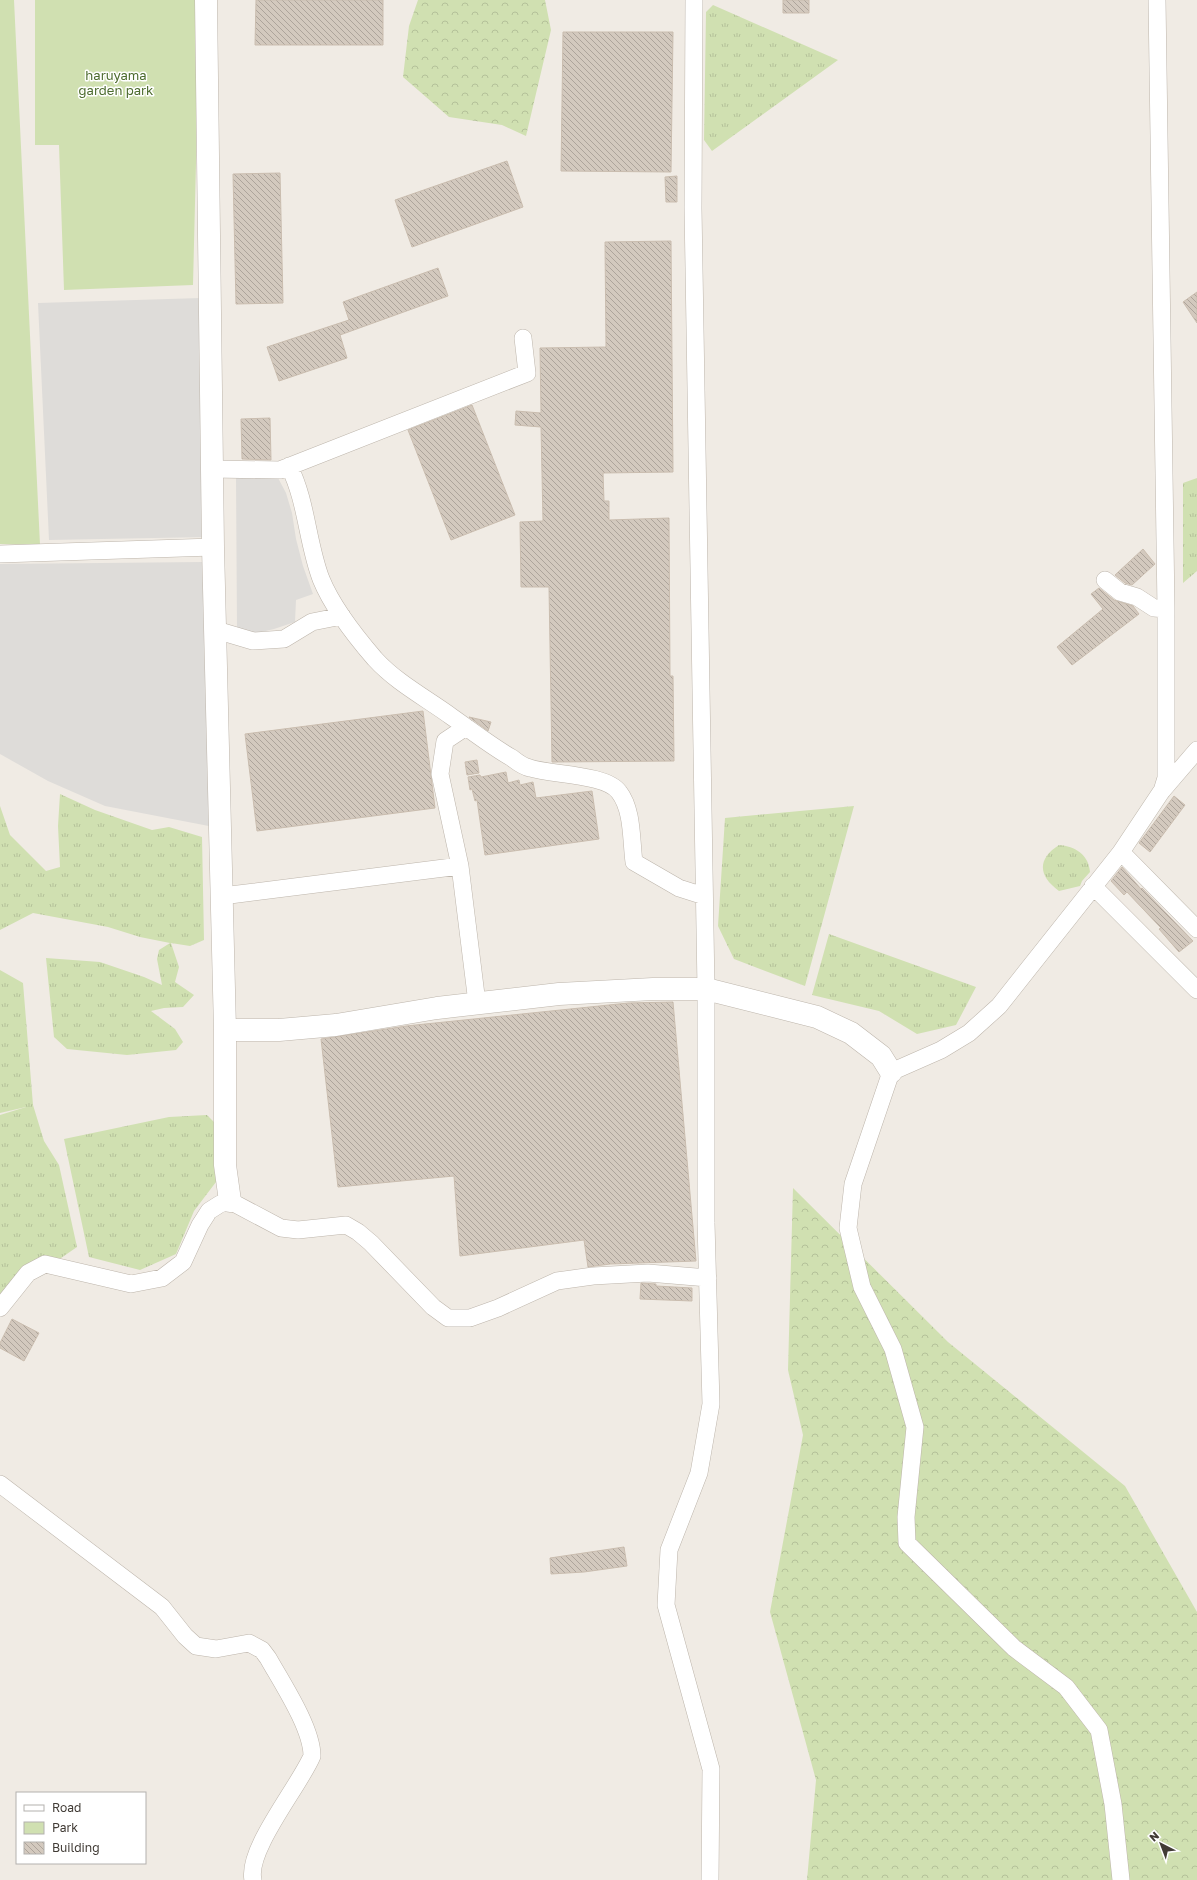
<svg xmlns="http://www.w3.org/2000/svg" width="1197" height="1880" font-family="'Golos Text',sans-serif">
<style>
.grass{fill:url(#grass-tufts)}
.forest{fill:url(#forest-crowns)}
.park{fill:#d0e0b1}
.parking{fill:#dedcd9}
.building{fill:url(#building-back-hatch);stroke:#cabdaf}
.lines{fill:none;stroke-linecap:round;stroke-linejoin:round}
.minor-casing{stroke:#bdb5ab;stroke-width:18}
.tertiary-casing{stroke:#bdb5ab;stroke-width:23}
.minor{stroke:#fff;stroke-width:17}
.tertiary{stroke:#fff;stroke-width:22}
.labels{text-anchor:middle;stroke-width:3;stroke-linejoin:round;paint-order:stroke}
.park-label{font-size:13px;fill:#4d6c2f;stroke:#fff}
</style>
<defs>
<pattern id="grass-tufts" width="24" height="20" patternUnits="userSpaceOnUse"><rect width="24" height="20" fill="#d0e0b1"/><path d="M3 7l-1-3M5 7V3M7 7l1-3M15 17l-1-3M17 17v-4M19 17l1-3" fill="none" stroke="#b4c199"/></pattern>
<pattern id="forest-crowns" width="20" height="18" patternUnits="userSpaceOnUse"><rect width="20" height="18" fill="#d0e0b1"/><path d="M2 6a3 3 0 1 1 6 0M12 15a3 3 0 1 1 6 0" fill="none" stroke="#b4c199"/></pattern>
<pattern id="building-back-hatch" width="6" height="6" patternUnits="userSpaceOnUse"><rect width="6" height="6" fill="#d3c9be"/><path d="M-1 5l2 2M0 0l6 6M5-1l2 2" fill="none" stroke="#ada49b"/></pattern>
</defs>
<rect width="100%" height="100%" fill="#f0ebe4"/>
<!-- grass -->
<path class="grass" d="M713 5 838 60 712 151 704 140 706 12Z
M1197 478V571L1183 583V483Z
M60 794 95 810 152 830 169 827 202 837 204 940 190 946 171 943 179 967 175 982 194 995 183 1007 164 1008 151 1011 175 1029 183 1042 176 1050 127 1055 67 1049 54 1037 46 958 100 962 144 977 162 985 157 959 159 950 170 943 140 937 108 927 33 913 0 930V806L10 835 46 871 60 867 58 826Z
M854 806 805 986 734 959 718 926 725 818Z
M1059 845C1075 846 1089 855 1090 872L1082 881 1080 886 1059 891C1038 876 1037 859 1059 845Z
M829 934 976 987 956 1025 917 1034 879 1011 812 995Z
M0 970 23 983 33 1105 44 1141 59 1165 77 1247 0 1300V1115L26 1107 0 1113Z
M207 1115 216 1124V1182L194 1211 176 1254 140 1270 89 1257 64 1139 169 1117Z"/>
<!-- forest -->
<path class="forest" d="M418 0H545L551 30 526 136 502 125 449 117 403 77 409 26Z
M793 1188 948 1342 1125 1486 1197 1612V1880H807L816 1780 770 1612 803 1435 788 1370Z"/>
<!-- park -->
<path class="park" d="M0 0H14L40 545 0 544Z
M35 0H200L193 285 64 290 59 145H35Z"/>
<!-- parking -->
<path class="parking" d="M201 298 207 537 49 540 38 303Z
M277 476 286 493 292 513 296 539 303 566 313 594 296 600 295 622 274 629 253 634 237 628 236 478Z
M202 562 214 827 105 806 48 781 0 754V564Z"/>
<!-- building -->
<path class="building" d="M256 0H383V45H255Z
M783 0H809V13H783Z
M563 32H673L671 172 561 171Z
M507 161 523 207 412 247 395 200Z
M280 173 283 303 236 304 233 174Z
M677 176V202H666L665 177Z
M671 241 673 472 603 473 604 501H609V520L669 518 670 676H673L674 761 552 762 549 587H521L520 522 543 521 541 427 515 425 516 411 541 413 540 348 606 347 605 242Z
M438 268 448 296 340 335 347 358 279 381 267 347 349 320 343 302Z
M1197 292V323L1183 302Z
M472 405 515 515 451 540 408 430Z
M270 418 271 460 242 459 241 419Z
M1143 549 1155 564 1132 585 1125 583 1115 575Z
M1099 588 1114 600 1133 606 1139 614 1072 665 1057 647 1103 609 1091 594Z
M423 711 435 808 257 831 245 734Z
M469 717 491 722 488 731 480 725Z
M477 760 479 773 467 775 465 762Z
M506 772 508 783 519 780 520 785 533 782 536 798 592 791 599 839 485 855 477 800 475 801 472 789 470 790 468 777 480 775 481 777Z
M1174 796 1185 805 1150 852 1139 843Z
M1122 867 1141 889 1142 888 1193 941 1179 952 1159 929 1161 928 1127 892 1124 895 1111 881Z
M673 1002 696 1261 610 1264 588 1267 584 1240 460 1256 454 1176 338 1187 321 1039 406 1026 628 1003Z
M641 1283 656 1284V1286L692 1288V1301L640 1299Z
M12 1319 39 1333 24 1361 0 1348V1343Z
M624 1547 627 1566 584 1572 551 1574 550 1558Z"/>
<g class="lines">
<!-- minor casing -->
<g class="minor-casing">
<path id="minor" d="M694 0 693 208 706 989V1223L711 1404 699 1473 669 1550 666 1605 711 1769 710 1880
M1157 0 1166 609V778L1162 791
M289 466C307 502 307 542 321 579 332 606 356 637 375 659 397 683 426 698 452 717 472 731 491 746 512 758 517 762 524 767 530 768 552 775 606 774 619 792 633 810 631 840 634 862L679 888 704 896
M212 469 280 470 527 373 523 338
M0 554 213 547
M1105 580 1120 592 1137 597 1154 608 1166 609
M216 630 253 641 284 639 312 622 342 616
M1121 852 1197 929
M460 866 440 774 445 741 466 727
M1093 886 1197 990
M222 896 460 866 477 1003
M0 1308 28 1273 45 1264 131 1284 162 1278 183 1262 200 1225 209 1211 220 1204 230 1201 281 1228 298 1230 346 1225 358 1232 371 1243 433 1307 448 1318H470L498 1308 557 1281 593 1276 648 1273 708 1278
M0 1484 162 1607 185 1636 196 1646 216 1649 249 1643 262 1650 268 1658C282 1683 312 1728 312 1756 300 1785 246 1850 253 1880
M1121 1880 1113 1804 1099 1730 1066 1687 1014 1648 907 1543 906 1517 915 1427 893 1349 862 1287 848 1228 853 1184 891 1072 941 1050 969 1033 999 1006 1121 852 1161 792 1197 750"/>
</g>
<!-- tertiary casing -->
<g class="tertiary-casing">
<path id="tertiary" d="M206 0 213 547 225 1030V1165L230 1201
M225 1030H279L336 1025 437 1008 559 994 653 989H706L817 1017 851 1033 881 1056 891 1072"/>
</g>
<!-- minor -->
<use href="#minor" class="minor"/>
<!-- tertiary -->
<use href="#tertiary" class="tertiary"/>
</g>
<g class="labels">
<!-- park labels -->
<g class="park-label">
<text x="116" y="80">haruyama<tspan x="116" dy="15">garden park</tspan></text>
</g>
</g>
<!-- legend -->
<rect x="16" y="1792" width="130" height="72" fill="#ffffff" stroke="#b3b1ae"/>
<rect x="24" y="1805" width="20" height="6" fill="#ffffff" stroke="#b3b1ae"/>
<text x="52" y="1812" font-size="12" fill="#413b35">Road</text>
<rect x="24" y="1822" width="20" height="12" fill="#d0e0b1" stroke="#b3b1ae"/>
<text x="52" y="1832" font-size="12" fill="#413b35">Park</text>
<rect x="24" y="1842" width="20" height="12" fill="url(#building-back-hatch)" stroke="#b3b1ae"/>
<text x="52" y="1852" font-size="12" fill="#413b35">Building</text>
<!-- north arrow -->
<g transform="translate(1161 1844) rotate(318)" stroke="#ffffff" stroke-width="3" paint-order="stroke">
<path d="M0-3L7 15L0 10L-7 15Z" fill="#413b35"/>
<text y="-6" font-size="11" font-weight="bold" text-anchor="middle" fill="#413b35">N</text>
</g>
</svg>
